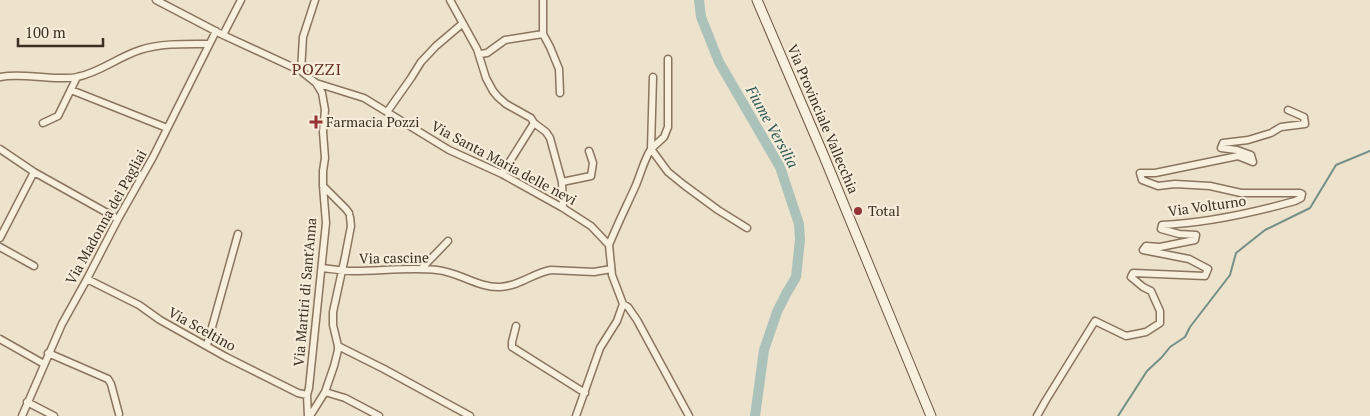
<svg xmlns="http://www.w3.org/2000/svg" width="1370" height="416" font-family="'PT Serif',serif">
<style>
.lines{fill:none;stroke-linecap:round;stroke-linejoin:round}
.stream{stroke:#729088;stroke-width:2}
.river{stroke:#abc2bb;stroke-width:10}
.minor-casing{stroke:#897560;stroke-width:9}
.secondary-casing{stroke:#6b5642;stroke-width:11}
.minor{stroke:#f8f0de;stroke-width:6}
.secondary{stroke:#f8f0de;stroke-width:9}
.poi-dot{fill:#953335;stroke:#f5ecda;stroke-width:2}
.labels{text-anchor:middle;stroke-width:4.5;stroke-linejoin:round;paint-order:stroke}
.street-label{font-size:14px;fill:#3b2e22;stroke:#f5ecda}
.poi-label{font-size:14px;fill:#3b2e22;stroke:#f5ecda;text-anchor:start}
.water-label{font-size:15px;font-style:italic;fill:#325956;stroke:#f5ecda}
.quarter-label{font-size:16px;letter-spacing:1px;fill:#653024;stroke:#f5ecda}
</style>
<rect width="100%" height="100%" fill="#ede2cb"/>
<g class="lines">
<!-- stream -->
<path class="stream" d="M1118 416 1147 371 1162 357 1170 347 1185 337 1190 327 1230 275 1236 253 1265 230 1310 208 1336 165 1370 151"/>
<!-- river -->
<path class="river" d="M699 0 701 17 719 62 780 167 799 224 800 240 796 277 786 294 777 312 764 350 755 416"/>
<!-- minor casing -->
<g class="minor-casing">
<path id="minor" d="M156 0 223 35 301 71 316 83 322 93 325 110 323 132 325 158 323 171V186L326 223 309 388 307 395 308 416
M450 0 477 49 486 78 493 91 498 97 506 104 531 118 534 123 546 132 550 138 562 182 563 208
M543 0V34L550 47 559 69 560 93
M223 35 241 0
M480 54 487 53 505 40 543 34
M668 59V127L664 137 651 149 668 172 684 185 718 210 747 228
M301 71 303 37 315 0
M0 77C21 73 43 79 65 78 69 78 73 78 77 77 99 73 118 57 140 50 162 43 186 44 209 44
M316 83 364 98 449 150 502 174 563 208 591 226 609 245 612 275 623 304 628 307 637 320 689 416
M71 90 167 128
M387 112 411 78 421 62 436 46 462 24
M43 123 58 116 77 77
M0 149 34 172 118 219
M502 174 534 123
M562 182 591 176 593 163 589 151
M323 186 346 209 349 213
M0 238 34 172
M609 245C617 225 627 205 636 185 641 173 644 160 651 149L653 77
M0 247 34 266
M322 268C332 269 343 271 353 271 381 271 409 267 437 270 459 272 478 288 500 287 520 286 533 273 551 270L594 272 611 269
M422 268 448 241
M87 279 139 305 160 320 226 357 298 393 307 395
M516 326 512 342V347L585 393
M0 339 44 364
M207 345 238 234
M338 346 384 369 470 416
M48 353 108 379 111 384 119 414
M325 392 345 398 379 416
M27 402 54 416
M22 416 62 324 87 279 118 219 153 157 216 31
M310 416 325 392 334 366 338 350V346L333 325V312L345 257 351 226 350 217
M576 416 600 348 617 321 623 304
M1037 416 1046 400 1095 321 1126 336 1146 332 1160 323V311L1151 291 1143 287 1131 277 1133 273 1205 276 1208 269 1189 259 1143 250 1146 246 1160 247 1195 240 1196 235 1179 234 1161 229 1162 225C1206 223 1252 213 1295 201L1301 198 1302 194 1300 193H1241L1210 186 1175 184 1158 186 1142 180 1140 173H1155L1238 156 1253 162 1251 155 1237 150 1221 148 1223 143 1248 140 1271 133 1281 127 1305 124 1304 117 1288 110"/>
</g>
<!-- secondary casing -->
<g class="secondary-casing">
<path id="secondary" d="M757 0 823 154 931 416"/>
</g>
<!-- minor -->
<use href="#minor" class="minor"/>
<!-- secondary -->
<use href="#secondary" class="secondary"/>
</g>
<!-- markers -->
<g class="poi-dot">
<path d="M313.5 114.5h5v5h5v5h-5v5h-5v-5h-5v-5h5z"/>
<circle cx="858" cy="211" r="5"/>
</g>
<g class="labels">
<!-- street labels -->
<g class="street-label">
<text transform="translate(823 119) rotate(67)" y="5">Via Provinciale Vallecchia</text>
<text transform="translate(504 163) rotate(28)" y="5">Via Santa Maria delle nevi</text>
<text transform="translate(1207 206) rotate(-8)" y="5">Via Volturno</text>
<text transform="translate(106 217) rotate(-61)" y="5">Via Madonna dei Pagliai</text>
<text transform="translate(394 258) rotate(-1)" y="5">Via cascine</text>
<text transform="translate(305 292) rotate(-85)" y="5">Via Martiri di Sant'Anna</text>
<text transform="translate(202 329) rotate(29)" y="5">Via Sceltino</text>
</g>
<!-- poi labels -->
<g class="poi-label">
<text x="326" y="127">Farmacia Pozzi</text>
<text x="868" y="216">Total</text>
</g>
<!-- water labels -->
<g class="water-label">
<text transform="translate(772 127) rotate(61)" y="5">Fiume Versilia</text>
</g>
<!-- quarter labels -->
<g class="quarter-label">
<text x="317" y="75">POZZI</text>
</g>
</g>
<!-- scale -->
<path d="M18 38v8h85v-8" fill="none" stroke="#3b2e22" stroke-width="2.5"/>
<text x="25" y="38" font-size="15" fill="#3b2e22" stroke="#f5ecda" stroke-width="4" paint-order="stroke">100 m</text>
</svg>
